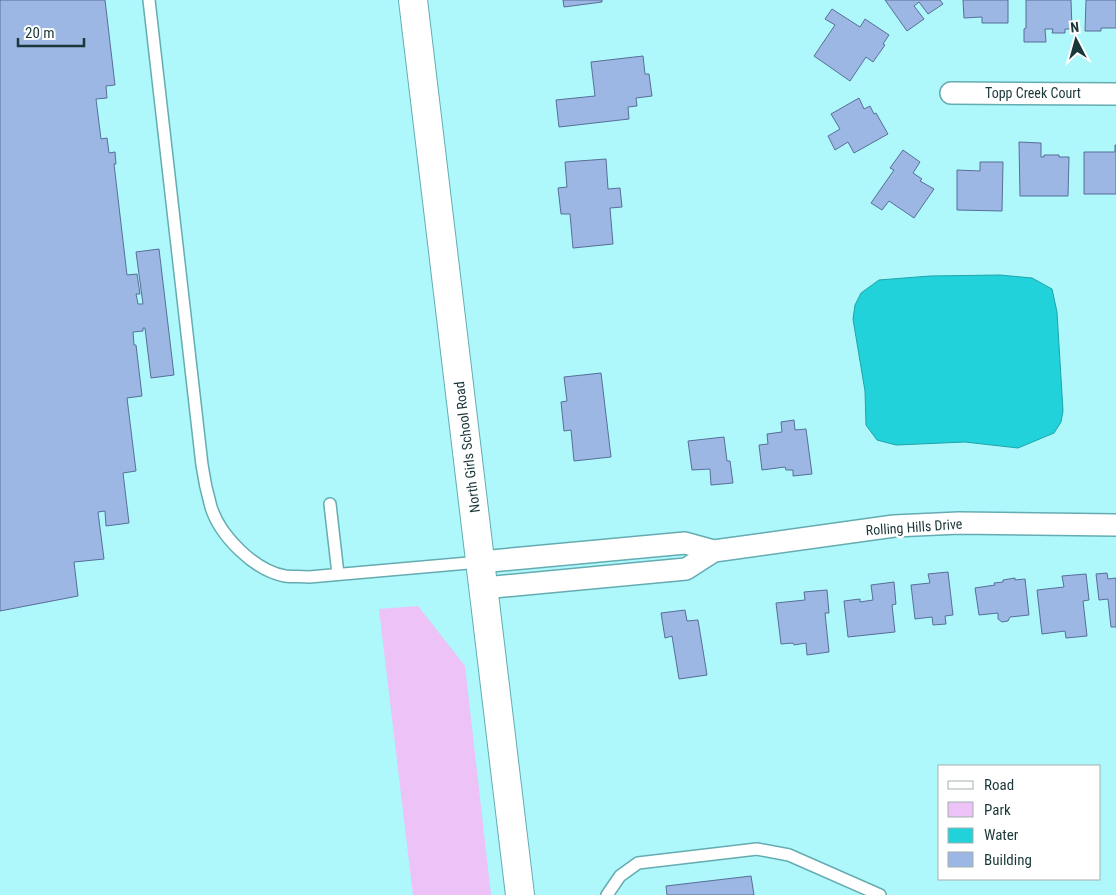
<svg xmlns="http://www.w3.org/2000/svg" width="1116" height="895" font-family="'Roboto Condensed',sans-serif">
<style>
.green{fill:#edc2f6}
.water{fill:#21d2db;stroke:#1fa4aa}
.building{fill:#9cb7e4;stroke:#576f98}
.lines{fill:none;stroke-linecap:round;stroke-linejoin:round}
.service-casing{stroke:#65acb1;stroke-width:14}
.minor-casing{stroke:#65acb1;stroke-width:24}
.secondary-casing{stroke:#65acb1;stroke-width:30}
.service{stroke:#fff;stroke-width:11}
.minor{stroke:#fff;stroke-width:21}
.secondary{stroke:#fff;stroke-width:28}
.labels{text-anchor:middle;stroke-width:5;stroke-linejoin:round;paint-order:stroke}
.street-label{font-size:14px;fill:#1a3739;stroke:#fff}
</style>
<rect width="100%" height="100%" fill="#aef7fb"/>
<!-- green -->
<path class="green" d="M418 606 465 666 491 895H413L379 609Z"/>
<!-- water -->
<path class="water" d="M1000 275 1032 278 1052 289 1057 312 1063 411 1061 422 1054 433 1018 448 965 442 896 445 877 440 866 425 865 391 853 319 855 305 861 293 879 280 930 276Z"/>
<!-- building -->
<path class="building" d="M0 0H105L115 85 106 86 107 98 96 99 101 139 107 138 109 153 115 152 116 164H114L127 275 137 274 140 294H136L138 304H143L136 252 159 249 174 375 151 378 145 328H143V331L133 332 134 345H136L142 396 127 398 136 471 123 473 129 523 106 526 105 511 98 512 104 559 74 562 78 596 0 611Z
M563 0H602V2L564 7Z
M885 0H940L943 4 928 14 919 2 914 6 924 19 907 31Z
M963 0H1008V23H982V17L964 18Z
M1026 0H1071L1072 29H1065V33H1052L1053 29H1045L1046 42H1024V29L1026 28Z
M1086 0H1116V28H1101V31H1085Z
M832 9 860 27 865 19 889 35 883 44 885 45 873 62 866 57 850 81 814 56 835 25 825 19Z
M643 56 645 74H649L652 96 636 98 637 106 628 107 629 119 559 127 556 100 595 96 591 62Z
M859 98 864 109 870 106 874 114 876 113 888 134 854 153 848 142 835 150 828 136 840 129 831 114Z
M1019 142 1041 143V157H1044V155H1059V157H1069L1068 196H1020Z
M1115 145H1116V194H1084V152H1115Z
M903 150 920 162 913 173 922 179 920 181 934 189 914 218 889 201 882 210 871 203 894 170 890 168Z
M606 159 608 189 620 188 622 207 610 208 613 244 573 248 570 214H561L558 188 567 187 565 162Z
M980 162H1003L1002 211 957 210V170L980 171Z
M601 373 611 457 574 461 571 430 564 431 561 402 567 401 564 377Z
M794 420 795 430 806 429 812 474 793 476V470H786L785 467 762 470 759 445 768 444 767 434 782 432 781 422Z
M724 437 727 461H730L733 483 711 485 710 469 692 470 688 441Z
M948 572 953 615 945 616 946 624 933 625 932 617 915 619 911 585 930 583 928 574Z
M1107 573 1108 579 1116 578V627H1111L1108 599 1099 600 1096 574Z
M1086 574 1089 600 1083 601 1087 636 1066 638 1065 631 1042 634 1037 590 1064 587 1062 576Z
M1015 578V580L1025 579 1029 615 1010 617 1008 621 1002 622 998 619V613L979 615 975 588 995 585 994 583 1003 582V580Z
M894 582 896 604 892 605 895 632 848 637 844 601 860 599V602L873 600 871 585Z
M827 590 829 613H825L829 652 807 655 806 643 794 645 793 643 781 644 776 603 805 600 804 592Z
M685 610 687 621 698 620 707 675 679 679 672 636 665 638 661 613Z
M751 876 754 895H667L666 886Z"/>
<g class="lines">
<!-- service casing -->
<g class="service-casing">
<path id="service" d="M149 0 202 465C204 479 207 493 211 507 220 536 255 571 285 576 293 577 301 576 309 577L480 562
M330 504 338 574
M607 895 620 876 638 863 757 849 789 855 880 895"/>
</g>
<!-- minor casing -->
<g class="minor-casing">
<path id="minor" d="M951 93 1116 94
M480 562 685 543 714 551 894 526 959 523 1116 525
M484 588 686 569 714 551"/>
</g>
<!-- secondary casing -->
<g class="secondary-casing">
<path id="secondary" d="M413 0 520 895"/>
</g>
<!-- service -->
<use href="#service" class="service"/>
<!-- minor -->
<use href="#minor" class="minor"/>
<!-- secondary -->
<use href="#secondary" class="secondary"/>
</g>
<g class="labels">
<!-- street labels -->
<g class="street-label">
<text x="1033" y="98">Topp Creek Court</text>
<text transform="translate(467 447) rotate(-97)" y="5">North Girls School Road</text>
<text transform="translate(914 527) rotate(-4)" y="5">Rolling Hills Drive</text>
</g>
</g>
<!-- legend -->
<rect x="938" y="765" width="162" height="115" fill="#ffffff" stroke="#a3afb0"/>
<rect x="948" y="781" width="25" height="8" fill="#ffffff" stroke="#a3afb0"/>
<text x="984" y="790" font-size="15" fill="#1a3739">Road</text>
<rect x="948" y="802" width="25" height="15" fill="#edc2f6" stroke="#a3afb0"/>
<text x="984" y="815" font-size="15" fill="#1a3739">Park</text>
<rect x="948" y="828" width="25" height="15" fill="#21d2db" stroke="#a3afb0"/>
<text x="984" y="840" font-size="15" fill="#1a3739">Water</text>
<rect x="948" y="852" width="25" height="15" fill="#9cb7e4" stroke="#a3afb0"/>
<text x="984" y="865" font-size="15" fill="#1a3739">Building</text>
<!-- north arrow -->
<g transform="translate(1076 40) rotate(354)" stroke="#ffffff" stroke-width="4" paint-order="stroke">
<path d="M0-4L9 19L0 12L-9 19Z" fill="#1a3739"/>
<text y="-8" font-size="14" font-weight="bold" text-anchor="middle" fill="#1a3739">N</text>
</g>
<!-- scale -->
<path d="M18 38v8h66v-8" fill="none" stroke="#1a3739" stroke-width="2.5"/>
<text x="25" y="38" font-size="15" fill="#1a3739" stroke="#ffffff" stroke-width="4" paint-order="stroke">20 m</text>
</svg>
